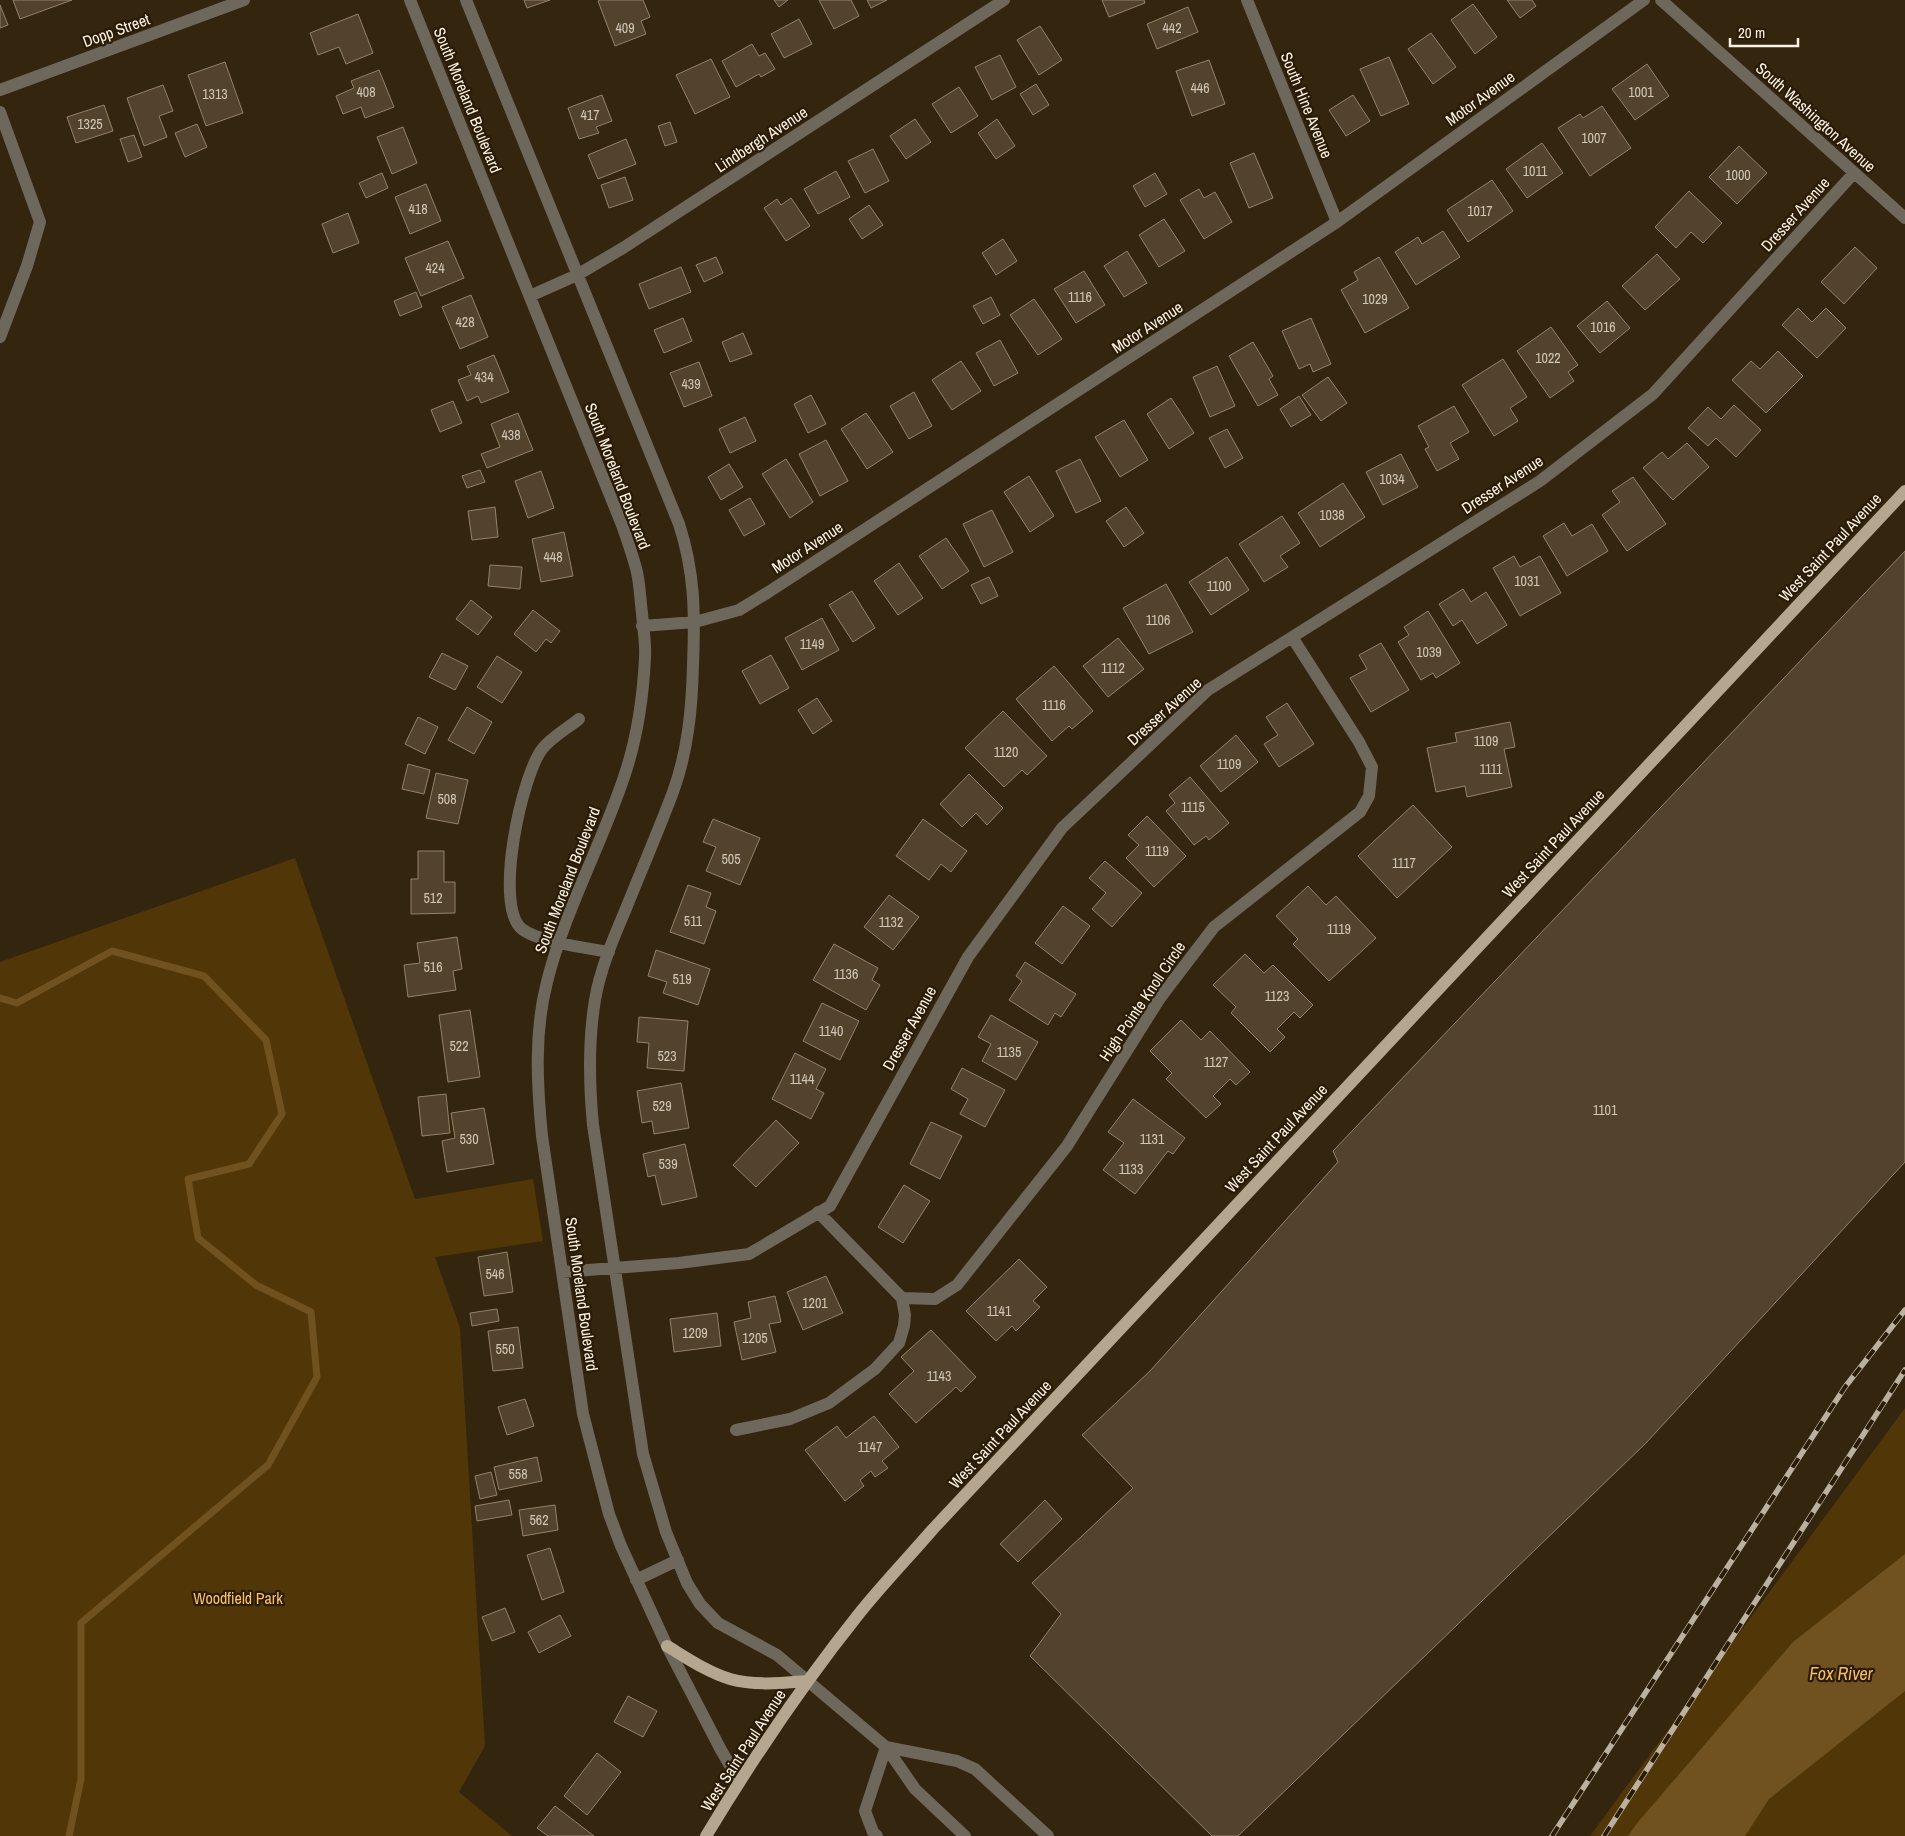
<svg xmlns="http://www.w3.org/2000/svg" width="1905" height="1836" font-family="'Archivo Narrow',sans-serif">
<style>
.green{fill:#513707}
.water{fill:#6f5220}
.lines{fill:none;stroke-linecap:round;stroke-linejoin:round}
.stream{stroke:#6f5220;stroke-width:7}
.building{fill:#53432c;stroke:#948269}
.minor{stroke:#6e675c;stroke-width:12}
.major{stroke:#b5a690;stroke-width:12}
.rail-casing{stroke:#bbb1a0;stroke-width:5.5}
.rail{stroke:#291b05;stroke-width:4;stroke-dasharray:11;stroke-linecap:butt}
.labels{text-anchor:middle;stroke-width:4.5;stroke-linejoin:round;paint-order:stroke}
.number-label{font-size:14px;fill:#d1c6b6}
.street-label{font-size:16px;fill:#fbf2e4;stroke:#291b05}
.park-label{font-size:16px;fill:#fbc267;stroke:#291b05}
.water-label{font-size:18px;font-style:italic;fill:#f6bd63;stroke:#291b05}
</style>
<rect width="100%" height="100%" fill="#33250e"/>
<!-- green -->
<path class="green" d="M295 858 415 1199 533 1179 543 1241 435 1257 460 1328 485 1746 459 1792 512 1836H0V962Z
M1905 1408V1836H1590Z"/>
<!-- water -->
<path class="water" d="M1905 1554V1691L1769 1799 1745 1836H1628L1638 1822 1793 1642Z"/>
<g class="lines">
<!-- stream -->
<path class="stream" d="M0 998 17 1003 112 951 204 976 266 1040 282 1114 249 1164 188 1179 198 1238 256 1285 311 1312 317 1377 268 1465 81 1623V1779L69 1836"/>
</g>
<!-- building -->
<path class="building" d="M13 0H72L20 19Z
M524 0H550L527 8Z
M600 0H643L650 17 641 21 646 34 615 46 598 1Z
M774 0H788L779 7Z
M819 0H851L859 16 834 29Z
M867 0H887L871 8Z
M1102 0H1144L1145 3 1109 17Z
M1507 0H1532L1536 6 1520 18Z
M1473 4 1497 37 1475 54 1451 20Z
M0 5 8 25 0 28Z
M1188 7 1198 32 1157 49 1147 24Z
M358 14 373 53 346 64 339 47 318 55 310 33Z
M799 19 812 44 784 58 771 34Z
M1040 26 1062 60 1039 75 1017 40Z
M1431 33 1456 67 1433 84 1408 49Z
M752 44 759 56 765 53 775 69 761 77 759 74 736 87 722 61Z
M1000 55 1016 87 992 100 975 67Z
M1389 57 1409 104 1381 116 1360 69Z
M711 59 730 97 695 114 676 75Z
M1209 60 1225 104 1192 116 1176 71Z
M225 62 243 113 206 126 188 75Z
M1647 64 1669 96 1635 120 1612 89Z
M379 70 394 107 365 118 361 107 343 114 336 96 354 88 351 81Z
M1036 84 1049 105 1033 115 1020 94Z
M163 85 173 111 159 116 167 137 144 146 127 98Z
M959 87 978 116 951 133 932 104Z
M602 95 612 121 596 127 599 133 579 139 568 108Z
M1353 95 1370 121 1346 136 1329 110Z
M104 105 113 131 76 143 67 117Z
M1602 106 1631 148 1590 176 1558 128 1580 114 1583 118Z
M915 119 931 142 906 159 890 136Z
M997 119 1015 146 996 159 978 133Z
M670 122 677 142 665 146 658 126Z
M197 124 207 147 185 157 175 133Z
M403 127 417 163 392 174 377 137Z
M134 135 142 157 128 162 120 139Z
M626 139 636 164 598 179 588 155Z
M1542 143 1563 173 1527 198 1506 169Z
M1739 146 1767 173 1737 204 1709 177Z
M873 149 889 181 865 193 848 161Z
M1254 153 1273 198 1249 208 1230 163Z
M836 171 850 197 818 214 804 189Z
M382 173 388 188 366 198 359 183Z
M1155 173 1167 194 1145 207 1133 186Z
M625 177 633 200 609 208 601 185Z
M1492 180 1513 211 1468 242 1447 210Z
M426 184 441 221 410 234 395 197Z
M1199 189 1204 198 1215 192 1232 222 1204 239 1180 200Z
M1689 191 1722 223 1703 243 1691 232 1676 248 1655 227Z
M791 198 810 226 786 241 764 208 777 199 781 205Z
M869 205 883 225 862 239 849 219Z
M348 213 359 243 333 253 322 224Z
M1164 219 1185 251 1159 267 1139 235Z
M1443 231 1460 257 1416 285 1395 252 1418 237 1422 244Z
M1003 239 1017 261 996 275 982 253Z
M448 241 464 278 421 296 405 258Z
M1855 247 1877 268 1844 304 1821 282Z
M1127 251 1147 283 1124 297 1104 266Z
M1657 254 1680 279 1645 310 1622 286Z
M716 257 723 273 704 282 696 265Z
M1379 257 1409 308 1365 333 1341 290 1358 280 1354 272Z
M681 267 691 292 649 309 639 284Z
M1084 271 1105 305 1076 323 1054 289Z
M416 292 422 307 400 316 394 301Z
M471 295 488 337 460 349 442 307Z
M991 297 1000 315 983 324 973 306Z
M1034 299 1062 339 1038 355 1010 315Z
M1607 301 1630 328 1600 353 1577 326Z
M1798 308 1812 322 1826 308 1846 328 1817 358 1782 325Z
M683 318 692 341 664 353 654 330Z
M1311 318 1331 364 1313 372 1310 364 1299 369 1282 331Z
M1551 327 1578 365 1568 372 1574 381 1550 398 1517 351Z
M743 333 752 354 730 362 722 342Z
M1000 340 1018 373 994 386 976 353Z
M1253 342 1273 376 1269 379 1278 395 1258 406 1229 356Z
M1778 351 1803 376 1766 413 1732 380 1751 361 1760 369Z
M494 355 509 392 481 403 478 396 467 401 458 380 471 375 467 366Z
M1503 359 1527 397 1510 408 1518 421 1494 436 1462 385Z
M961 361 981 391 952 410 932 380Z
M699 362 712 396 684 407 670 373Z
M1217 366 1235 406 1210 417 1193 377Z
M1328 377 1347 403 1321 421 1302 395Z
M914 392 932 426 909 439 890 406Z
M811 395 826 424 808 433 794 404Z
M1299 396 1311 415 1291 427 1280 409Z
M1171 398 1194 433 1169 449 1147 414Z
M453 401 462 423 440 432 431 410Z
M1734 405 1761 430 1736 457 1716 438 1708 446 1688 428 1708 407 1721 419Z
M1454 406 1469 432 1450 443 1459 459 1437 471 1425 449 1429 447 1418 426Z
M518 413 533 450 487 468 481 454 500 447 491 424Z
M866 413 893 452 867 469 841 429Z
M745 417 756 441 730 453 719 429Z
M1124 420 1148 460 1120 477 1095 437Z
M1227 429 1243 458 1225 468 1209 438Z
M826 440 848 481 820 496 799 454Z
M1687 443 1709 467 1673 500 1643 468 1662 452 1668 459Z
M1401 454 1418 487 1383 505 1366 472Z
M786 459 813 502 790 518 762 474Z
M1080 459 1101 501 1076 513 1056 471Z
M729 464 743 487 721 500 708 477Z
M480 470 485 482 467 488 462 476Z
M541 471 554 508 528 518 515 481Z
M1029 476 1054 516 1030 532 1004 492Z
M1633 477 1666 524 1627 551 1602 515 1620 502 1612 491Z
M1343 483 1365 517 1320 547 1298 513Z
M750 498 765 524 744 536 729 510Z
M495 507 498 537 472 540 468 511Z
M1126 507 1144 533 1124 547 1106 521Z
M992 510 1013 552 984 567 963 524Z
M1282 516 1300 543 1280 556 1288 567 1264 582 1239 544Z
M1564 523 1572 536 1592 524 1608 551 1567 576 1543 536Z
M564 532 573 576 541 582 532 539Z
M946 538 969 571 942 589 919 556Z
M1905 551V1162L1646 1443 1238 1836H1212L1030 1656 1061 1614 1032 1583 1133 1488 1082 1435 1150 1371 1338 1162 1333 1151Z
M1514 556 1520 567 1540 556 1561 593 1520 616 1493 568Z
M1227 557 1249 590 1211 615 1189 582Z
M899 563 923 598 898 615 874 581Z
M490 565 522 567 520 589 488 586Z
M989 577 998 596 981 604 971 585Z
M1166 584 1193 632 1149 654 1123 608Z
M1463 589 1471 602 1486 592 1507 625 1477 644 1462 620 1453 626 1439 604Z
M852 591 875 628 853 642 829 605Z
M471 600 492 617 478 635 456 619Z
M533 610 560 631 551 643 546 639 536 652 514 634Z
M1428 611 1460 663 1436 678 1433 673 1421 680 1398 642 1409 635 1404 627Z
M822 618 839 650 802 670 785 638Z
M1118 638 1144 669 1108 697 1083 666Z
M1381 643 1409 690 1371 712 1350 678 1367 669 1359 655Z
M442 653 468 666 455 690 429 677Z
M771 655 789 688 760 704 742 671Z
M497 656 522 672 502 703 477 687Z
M1054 666 1093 711 1072 729 1069 726 1052 741 1016 699Z
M817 698 832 721 813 734 798 710Z
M1287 703 1314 744 1279 767 1264 744 1278 735 1266 717Z
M467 707 492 722 474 754 448 740Z
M1003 711 1047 756 1027 775 1022 770 1004 787 965 748Z
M418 717 438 727 425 754 405 744Z
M1510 722 1515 747 1504 749 1512 787 1467 797 1465 786 1436 792 1427 748 1457 742 1455 733Z
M1236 735 1258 762 1221 792 1200 766Z
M408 764 430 770 424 794 402 789Z
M436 773 468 780 458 824 426 818Z
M969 774 1003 808 987 825 976 813 962 827 940 804Z
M1190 777 1229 823 1209 840 1206 836 1194 845 1166 811 1175 803 1169 795Z
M1413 805 1452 847 1397 898 1358 856Z
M1147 816 1186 856 1154 887 1126 858 1139 845 1128 835Z
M713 819 760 838 740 885 706 871 716 847 703 842Z
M923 819 967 851 951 872 941 864 929 880 896 856Z
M418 851H444V882H455V913L411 914V879H418Z
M1105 861 1142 893 1112 927 1092 909 1106 893 1089 878Z
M688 885 711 893 706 907 716 911 704 944 670 932Z
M1308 886 1326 905 1336 896 1376 938 1329 981 1293 944 1298 939 1276 916Z
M889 895 919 917 893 950 864 927Z
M1063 906 1090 926 1062 964 1035 943Z
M457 937 462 969 453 971 456 990 408 997 404 965 420 963 417 943Z
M834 944 878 968 872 980 880 985 866 1010 813 980Z
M656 950 710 969 698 1005 663 993 667 982 648 976Z
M1245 954 1264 973 1273 965 1313 1005 1300 1018 1294 1012 1277 1029 1285 1037 1270 1052 1231 1013 1236 1007 1213 985Z
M1025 962 1076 994 1061 1017 1055 1013 1048 1025 1009 1000 1022 981 1016 976Z
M822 1003 859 1021 840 1060 803 1041Z
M470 1010 480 1077 448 1082 439 1015Z
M991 1015 1038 1042 1016 1080 982 1061 991 1044 978 1037Z
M639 1017 688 1021 684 1071 647 1068 649 1043 637 1042Z
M1181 1020 1201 1040 1210 1031 1250 1072 1236 1085 1230 1079 1213 1096 1221 1104 1206 1118 1166 1079 1172 1073 1150 1051Z
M795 1053 826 1069 816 1089 824 1093 811 1119 772 1099Z
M962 1068 1005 1090 985 1127 960 1114 968 1099 951 1089Z
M681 1083 689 1128 654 1134 652 1121 642 1123 637 1091Z
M446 1094 450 1133 422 1136 418 1097Z
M1133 1099 1185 1138 1173 1154 1168 1151 1135 1194 1103 1170 1124 1143 1108 1132Z
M484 1108 494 1164 447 1172 442 1141 455 1138 451 1113Z
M776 1120 799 1143 756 1187 733 1165Z
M931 1122 962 1136 940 1179 910 1164Z
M685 1144 697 1197 662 1205 655 1175 648 1177 643 1154Z
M904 1185 930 1201 903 1243 878 1227Z
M507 1252 513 1292 484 1296 478 1257Z
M1019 1259 1047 1287 1033 1301 1040 1307 1016 1331 1012 1326 996 1341 966 1311Z
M826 1276 843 1313 803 1330 787 1292Z
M775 1296 781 1322 769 1324 776 1352 742 1360 734 1322 751 1318 748 1302Z
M497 1309 499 1321 472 1326 470 1313Z
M717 1313 721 1346 674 1352 670 1319Z
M518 1327 523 1368 493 1371 488 1331Z
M931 1330 976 1377 961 1392 956 1387 916 1423 889 1394 914 1371 901 1357Z
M525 1399 534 1426 507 1435 498 1407Z
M874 1416 899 1447 882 1461 888 1468 875 1477 871 1471 860 1480 864 1486 845 1501 805 1450 837 1426 846 1438Z
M537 1457 542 1481 499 1490 494 1467Z
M491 1472 497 1495 480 1499 475 1476Z
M509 1500 512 1515 477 1521 475 1506Z
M1045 1500 1062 1519 1018 1562 1000 1544Z
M555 1505 558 1530 523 1536 519 1510Z
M550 1548 564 1592 542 1600 527 1555Z
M505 1608 515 1632 492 1641 482 1617Z
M560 1615 571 1636 539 1653 528 1632Z
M628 1696 657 1711 643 1737 614 1722Z
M597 1753 621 1772 587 1815 564 1796Z
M555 1806 594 1836H548L537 1828Z"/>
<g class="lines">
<!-- minor -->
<path class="minor" d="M410 0 622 525C627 539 632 554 636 568 640 583 640 598 642 613 643 628 646 643 645 658 643 698 637 739 624 777 601 846 565 910 547 982 534 1032 537 1085 542 1136L583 1414 609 1514 621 1546 667 1646 721 1750 739 1781
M466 0 679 524C695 573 695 614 693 665 692 708 688 751 673 792 658 832 641 871 625 911 613 939 600 970 595 1000 588 1042 589 1083 593 1125L643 1454 666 1532 687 1583 700 1604 718 1623 777 1655 886 1747 915 1789 965 1836
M1247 0 1337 222
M1661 0 1905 218
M0 90 244 0
M0 112 40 222 27 266 0 337
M530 296 577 275 623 248 1004 0
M642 626 695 622 739 610 767 593 1337 222 1644 0
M579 719C568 728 552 737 543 748 522 773 493 906 522 929 538 942 587 948 609 952
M562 1272 679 1263 749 1254 830 1206 968 957 1062 828 1208 690 1540 481 1653 394 1854 173
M902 1298 935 1299 957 1285 1067 1146 1160 998 1214 927 1360 812 1369 796 1372 767 1359 742 1292 637
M736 1430 790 1419 829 1403 875 1369 899 1343 904 1326 905 1315 902 1298 818 1212
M636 1580 678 1560
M886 1747 957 1761 975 1769 1048 1836
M877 1836 873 1832 865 1811 886 1747"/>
<!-- major -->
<path class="major" d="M667 1646C687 1658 707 1672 730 1679 755 1686 782 1683 808 1681
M706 1836C752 1760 802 1685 858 1615 881 1586 908 1558 933 1529L1905 491"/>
<!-- rail casing -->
<g class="rail-casing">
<path id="rail" d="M1552 1836 1845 1387 1905 1310
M1604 1836 1905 1370"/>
</g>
<!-- rail -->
<use href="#rail" class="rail"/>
</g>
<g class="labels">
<!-- number labels -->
<g class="number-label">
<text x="625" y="33">409</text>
<text x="1172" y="33">442</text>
<text x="1200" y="93">446</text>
<text x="366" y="97">408</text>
<text x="1641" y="97">1001</text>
<text x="215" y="99">1313</text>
<text x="590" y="120">417</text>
<text x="90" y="129">1325</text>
<text x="1594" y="143">1007</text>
<text x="1535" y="176">1011</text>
<text x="1738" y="180">1000</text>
<text x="418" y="214">418</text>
<text x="1480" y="216">1017</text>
<text x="435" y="273">424</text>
<text x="1080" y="302">1116</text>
<text x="1375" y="304">1029</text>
<text x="465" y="327">428</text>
<text x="1603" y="332">1016</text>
<text x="1548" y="363">1022</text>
<text x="484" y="382">434</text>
<text x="691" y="389">439</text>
<text x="511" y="440">438</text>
<text x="1392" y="484">1034</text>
<text x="1332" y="520">1038</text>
<text x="553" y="562">448</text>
<text x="1527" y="586">1031</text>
<text x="1219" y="591">1100</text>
<text x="1158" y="625">1106</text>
<text x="812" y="649">1149</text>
<text x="1429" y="657">1039</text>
<text x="1113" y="673">1112</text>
<text x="1054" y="710">1116</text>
<text x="1486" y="746">1109</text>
<text x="1006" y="757">1120</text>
<text x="1229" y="769">1109</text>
<text x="1491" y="774">1111</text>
<text x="447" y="804">508</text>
<text x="1193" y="812">1115</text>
<text x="1157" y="856">1119</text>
<text x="731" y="864">505</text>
<text x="1404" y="868">1117</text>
<text x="433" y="903">512</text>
<text x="693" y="926">511</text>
<text x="891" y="927">1132</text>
<text x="1339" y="934">1119</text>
<text x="433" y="972">516</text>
<text x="846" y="979">1136</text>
<text x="682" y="984">519</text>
<text x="1277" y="1001">1123</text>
<text x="831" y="1036">1140</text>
<text x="459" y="1051">522</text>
<text x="1009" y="1057">1135</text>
<text x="667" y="1061">523</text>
<text x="1216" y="1067">1127</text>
<text x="802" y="1084">1144</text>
<text x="662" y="1111">529</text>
<text x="1605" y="1115">1101</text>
<text x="469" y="1144">530</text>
<text x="1152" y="1144">1131</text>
<text x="668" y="1169">539</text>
<text x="1131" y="1174">1133</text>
<text x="495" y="1279">546</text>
<text x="815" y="1308">1201</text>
<text x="999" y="1316">1141</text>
<text x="695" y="1338">1209</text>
<text x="755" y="1343">1205</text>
<text x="505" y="1354">550</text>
<text x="939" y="1381">1143</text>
<text x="870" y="1452">1147</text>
<text x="518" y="1479">558</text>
<text x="539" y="1525">562</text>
</g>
<!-- street labels -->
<g class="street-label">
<text transform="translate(116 30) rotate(-20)" y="6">Dopp Street</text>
<text transform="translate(1480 98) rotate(-36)" y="6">Motor Avenue</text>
<text transform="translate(468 100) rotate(68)" y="6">South Moreland Boulevard</text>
<text transform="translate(1307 105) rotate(68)" y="6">South Hine Avenue</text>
<text transform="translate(1816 117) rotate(42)" y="6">South Washington Avenue</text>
<text transform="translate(761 139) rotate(-33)" y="6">Lindbergh Avenue</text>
<text transform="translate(1795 214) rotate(-48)" y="6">Dresser Avenue</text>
<text transform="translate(1147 327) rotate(-33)" y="6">Motor Avenue</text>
<text transform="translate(618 476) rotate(69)" y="6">South Moreland Boulevard</text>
<text transform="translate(1502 484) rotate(-33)" y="6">Dresser Avenue</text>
<text transform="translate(807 547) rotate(-33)" y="6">Motor Avenue</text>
<text transform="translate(1830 547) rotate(-47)" y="6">West Saint Paul Avenue</text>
<text transform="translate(1164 711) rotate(-42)" y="6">Dresser Avenue</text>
<text transform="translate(1553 843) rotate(-47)" y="6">West Saint Paul Avenue</text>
<text transform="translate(567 880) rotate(-69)" y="6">South Moreland Boulevard</text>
<text transform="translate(1142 1001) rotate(-56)" y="6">High Pointe Knoll Circle</text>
<text transform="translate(909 1028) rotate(-61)" y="6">Dresser Avenue</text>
<text transform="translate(1276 1138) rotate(-47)" y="6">West Saint Paul Avenue</text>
<text transform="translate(582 1294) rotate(82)" y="6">South Moreland Boulevard</text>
<text transform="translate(1000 1434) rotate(-47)" y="6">West Saint Paul Avenue</text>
<text transform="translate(743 1750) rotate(-57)" y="6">West Saint Paul Avenue</text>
</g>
<!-- park labels -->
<g class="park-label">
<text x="238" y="1604">Woodfield Park</text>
</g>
<!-- water labels -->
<g class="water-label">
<text x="1841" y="1680">Fox River</text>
</g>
</g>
<!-- scale -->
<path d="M1730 38v8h68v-8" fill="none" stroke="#fbf2e4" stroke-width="2.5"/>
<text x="1738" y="38" font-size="15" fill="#fbf2e4" stroke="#291b05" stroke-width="4" paint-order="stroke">20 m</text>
</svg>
